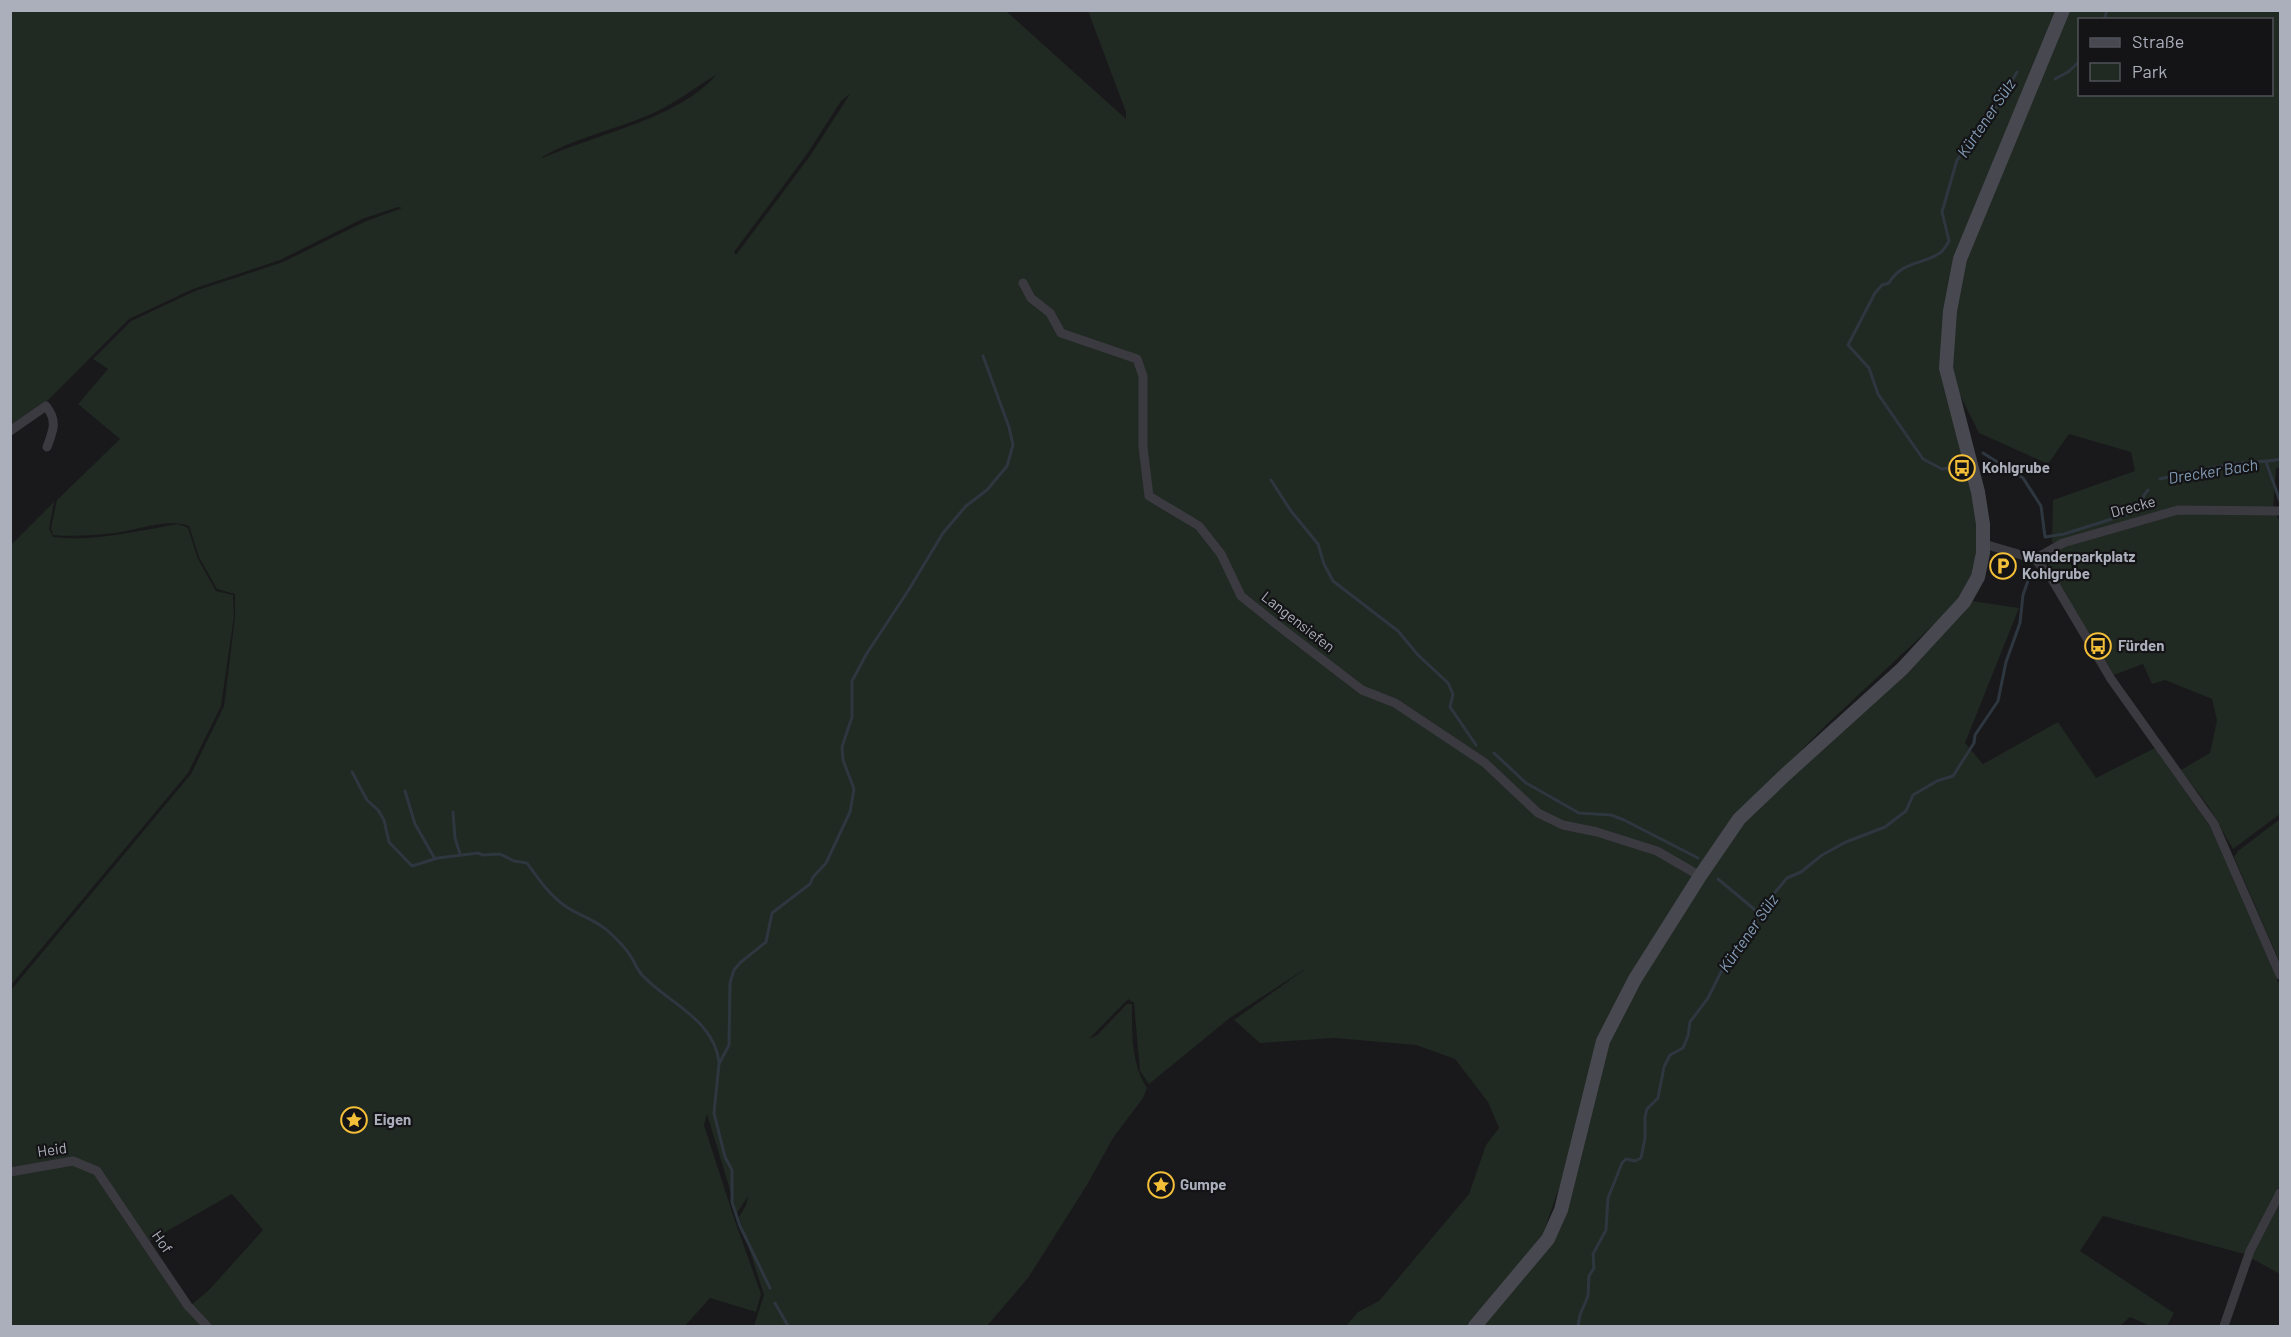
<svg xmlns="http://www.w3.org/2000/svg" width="2291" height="1337" font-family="Barlow,sans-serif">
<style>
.green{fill:#202922;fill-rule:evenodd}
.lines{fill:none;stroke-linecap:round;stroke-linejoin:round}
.stream{stroke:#2e373f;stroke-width:3}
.street{stroke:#3a3a40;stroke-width:9}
.secondary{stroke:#484950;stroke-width:14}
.labels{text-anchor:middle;stroke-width:4.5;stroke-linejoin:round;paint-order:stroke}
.poi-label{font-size:15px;font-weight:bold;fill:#abafbb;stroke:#141416;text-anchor:start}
.street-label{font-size:15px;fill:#abafbb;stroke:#141416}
.water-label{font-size:16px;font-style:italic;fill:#829bb5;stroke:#141416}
</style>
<rect width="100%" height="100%" fill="#19191b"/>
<!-- green -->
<path class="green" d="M11 11H1006L1126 119V112L1088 11H2280V467L2276 468 2273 509 2186 507 2052 543 2053 500 2135 471 2131 452 2069 434 2048 464 1979 433 1947 369 1977 512 1979 541 1975 570 1958 599 1945 614 1823 728 1736 817 1698 873 1658 849 1536 815 1657 854 1696 876 1597 1038 1560 1185 1543 1234 1472 1326H1346L1358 1312 1379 1301 1469 1194 1486 1145 1499 1128 1488 1102 1455 1059 1416 1045 1335 1038 1260 1043 1234 1020 1308 967 1231 1017 1149 1084 1140 1071 1134 1003 1128 999 1089 1039 1097 1035 1127 1004H1132C1132 1033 1131 1063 1147 1088L1143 1098 1113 1138 1087 1185 1028 1278 987 1326H754L764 1295 739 1217 746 1205 748 1196 737 1213 707 1114 704 1125 734 1218 761 1294 756 1312 710 1298 685 1326H210L191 1305 209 1290 263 1230 232 1194 148 1242 102 1177 74 1159 11 1170V990L191 774 224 706 235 617V594L217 589 199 557 189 526C167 518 138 530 115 533 95 535 73 537 53 535L51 528 57 500 120 439 78 404 108 369 93 359 131 321 195 291 283 262 364 222 402 208 398 207 362 219 280 260 193 289 129 319 44 404 10 428ZM2080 20H2272V94H2080ZM716 75C680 118 594 135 543 158L542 157C575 138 614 130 649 115 673 105 694 88 716 75ZM850 94 810 156 736 255 734 252 807 154 841 101Z
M54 502 49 529 53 537C94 542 137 531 178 524L188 528 198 559 216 591 233 595 234 616 221 706 188 773 11 985V545Z
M2182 512 2275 513 2280 522V814L2233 849 2208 806 2181 770 2210 753 2217 720 2212 699 2165 680 2152 684 2143 664 2114 675 2048 567C2049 555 2054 551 2064 545Z
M1972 601 2019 608 1965 743 1983 764 2058 722 2096 778 2155 748 2211 828 2280 986V1185L2244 1254 2103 1216 2080 1251 2174 1313 2167 1326H2150L2130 1317 2120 1326H1477L1551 1240 1606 1042 1638 979 1742 821 1908 670 1964 612Z
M2280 819V963L2234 857 2238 851Z
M73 1162 96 1171 203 1326H11V1173Z
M2280 1203V1274L2251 1258Z"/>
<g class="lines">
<!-- stream -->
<path class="stream" d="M2104 20 2107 10
M2055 79 2068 72 2080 61
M1983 453 2023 478 2041 506 2045 537 2064 534 2131 513 2143 500 2144 495 2148 490
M2266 462 2280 501
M1950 468 1942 469 1923 459 1878 394 1869 368 1848 345 1875 293 1882 285 1889 283C1902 261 1922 265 1940 253 1944 250 1947 244 1949 241L1942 212 1957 160 1987 123 2017 72
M2160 479C2189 472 2218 466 2248 462 2259 461 2269 462 2280 459
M1271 480 1291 511 1318 544 1324 564 1333 581 1398 631 1418 655 1448 683 1453 694 1450 707 1476 745
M1494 753 1526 783 1579 813 1611 815 1624 820 1698 858
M352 772 367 800 378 810 384 820 389 842 412 866 438 858 478 853 483 855 500 854 514 861 527 863C539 880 551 897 568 908 581 916 596 920 608 931 614 937 622 944 627 951 633 958 636 968 642 975 668 1003 714 1019 719 1062
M405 791 415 824 435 859
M453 812 455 838 460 854
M1718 879 1760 914
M770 1288 740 1226 732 1202V1170L725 1157 714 1113 719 1064 729 1045 730 983 734 970 741 962 766 942 772 913 810 884 813 877 826 863 850 812 854 789 843 760 842 747 852 717V681L867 653 908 591 943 533 966 506 987 490 1007 466 1013 445 1009 427 983 356
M775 1303 788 1326
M1578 1326 1580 1315 1588 1296 1589 1276 1594 1268 1593 1254 1606 1230 1608 1198 1622 1163 1626 1159 1635 1161 1641 1158 1645 1138V1117L1647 1109 1658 1098 1664 1067 1670 1055 1683 1048 1688 1036 1690 1022 1708 998 1725 964 1734 957 1747 939 1767 902 1787 878 1801 872 1822 855 1846 842 1885 827 1906 811 1913 795 1937 781 1953 776 1974 743 1975 735 1998 701 2006 662 2020 623 2023 595 2030 575"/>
<!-- street -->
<path class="street" d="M1023 283 1031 298 1050 313 1061 333 1137 359 1143 376V447L1149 496 1199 526 1221 554 1241 596 1276 624 1362 690 1395 703 1485 763 1538 813 1563 825 1597 832 1657 851 1700 876
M10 431 46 406C58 421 53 431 47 447
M1984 544 2035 559 2050 576 2111 679 2214 824 2280 975
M2035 559 2063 543 2178 510 2280 511
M10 1172 73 1161 97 1171 188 1306 207 1326
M2224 1326 2250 1251 2280 1193"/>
<!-- secondary -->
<path class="secondary" d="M1475 1326 1548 1239 1561 1210 1603 1041 1635 979 1700 876 1739 819 1786 774 1902 669 1964 602 1978 577 1983 553V524L1978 492 1946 368 1950 311 1960 259 2063 10"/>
</g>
<!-- icons -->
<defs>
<g id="bus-ring" transform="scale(1.35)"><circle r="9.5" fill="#141416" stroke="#f4bf38" stroke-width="1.5"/><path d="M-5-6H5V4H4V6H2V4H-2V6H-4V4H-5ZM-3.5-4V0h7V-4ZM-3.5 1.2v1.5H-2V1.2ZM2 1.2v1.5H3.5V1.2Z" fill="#f4bf38"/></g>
<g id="parking-ring" transform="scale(1.35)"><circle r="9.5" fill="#141416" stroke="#f4bf38" stroke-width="1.5"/><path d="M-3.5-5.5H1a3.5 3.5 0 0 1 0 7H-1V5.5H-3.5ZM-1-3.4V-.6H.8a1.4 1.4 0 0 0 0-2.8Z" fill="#f4bf38"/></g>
<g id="sight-ring" transform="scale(1.35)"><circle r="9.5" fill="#141416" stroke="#f4bf38" stroke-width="1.5"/><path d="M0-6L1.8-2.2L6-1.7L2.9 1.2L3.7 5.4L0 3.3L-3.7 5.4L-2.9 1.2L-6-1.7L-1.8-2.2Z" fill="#f4bf38"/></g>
</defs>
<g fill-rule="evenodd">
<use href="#bus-ring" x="1962" y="468"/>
<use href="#parking-ring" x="2003" y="566"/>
<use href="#bus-ring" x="2098" y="646"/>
<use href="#sight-ring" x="354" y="1120"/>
<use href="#sight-ring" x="1161" y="1185"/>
</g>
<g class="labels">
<!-- poi labels -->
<g class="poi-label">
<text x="1982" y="473">Kohlgrube</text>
<text x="2022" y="562">Wanderparkplatz<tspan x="2022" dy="17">Kohlgrube</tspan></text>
<text x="2118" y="651">Fürden</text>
<text x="374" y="1125">Eigen</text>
<text x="1180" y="1190">Gumpe</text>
</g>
<!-- street labels -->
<g class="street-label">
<text transform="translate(2133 507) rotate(-15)" y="5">Drecke</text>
<text transform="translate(1298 622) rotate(38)" y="5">Langensiefen</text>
<text transform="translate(52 1150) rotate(-8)" y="5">Heid</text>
<text transform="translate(162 1242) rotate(55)" y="5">Hof</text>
</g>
<!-- water labels -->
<g class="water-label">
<text transform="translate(1986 118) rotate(-56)" y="6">Kürtener Sülz</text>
<text transform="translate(2213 471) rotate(-9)" y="6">Drecker Bach</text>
<text transform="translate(1748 933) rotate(-55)" y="6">Kürtener Sülz</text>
</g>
</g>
<!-- border -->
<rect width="2291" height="1337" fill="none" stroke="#abafbb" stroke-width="24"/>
<!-- legend -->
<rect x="2078" y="18" width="195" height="78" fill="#141416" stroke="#505258" stroke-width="1.5"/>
<rect x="2090" y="38" width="30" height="9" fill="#484950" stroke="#505258" stroke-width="1.5"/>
<text x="2132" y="48" font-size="18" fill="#abafbb">Straße</text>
<rect x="2090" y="63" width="30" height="18" fill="#202922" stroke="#505258" stroke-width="1.5"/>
<text x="2132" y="78" font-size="18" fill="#abafbb">Park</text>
</svg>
